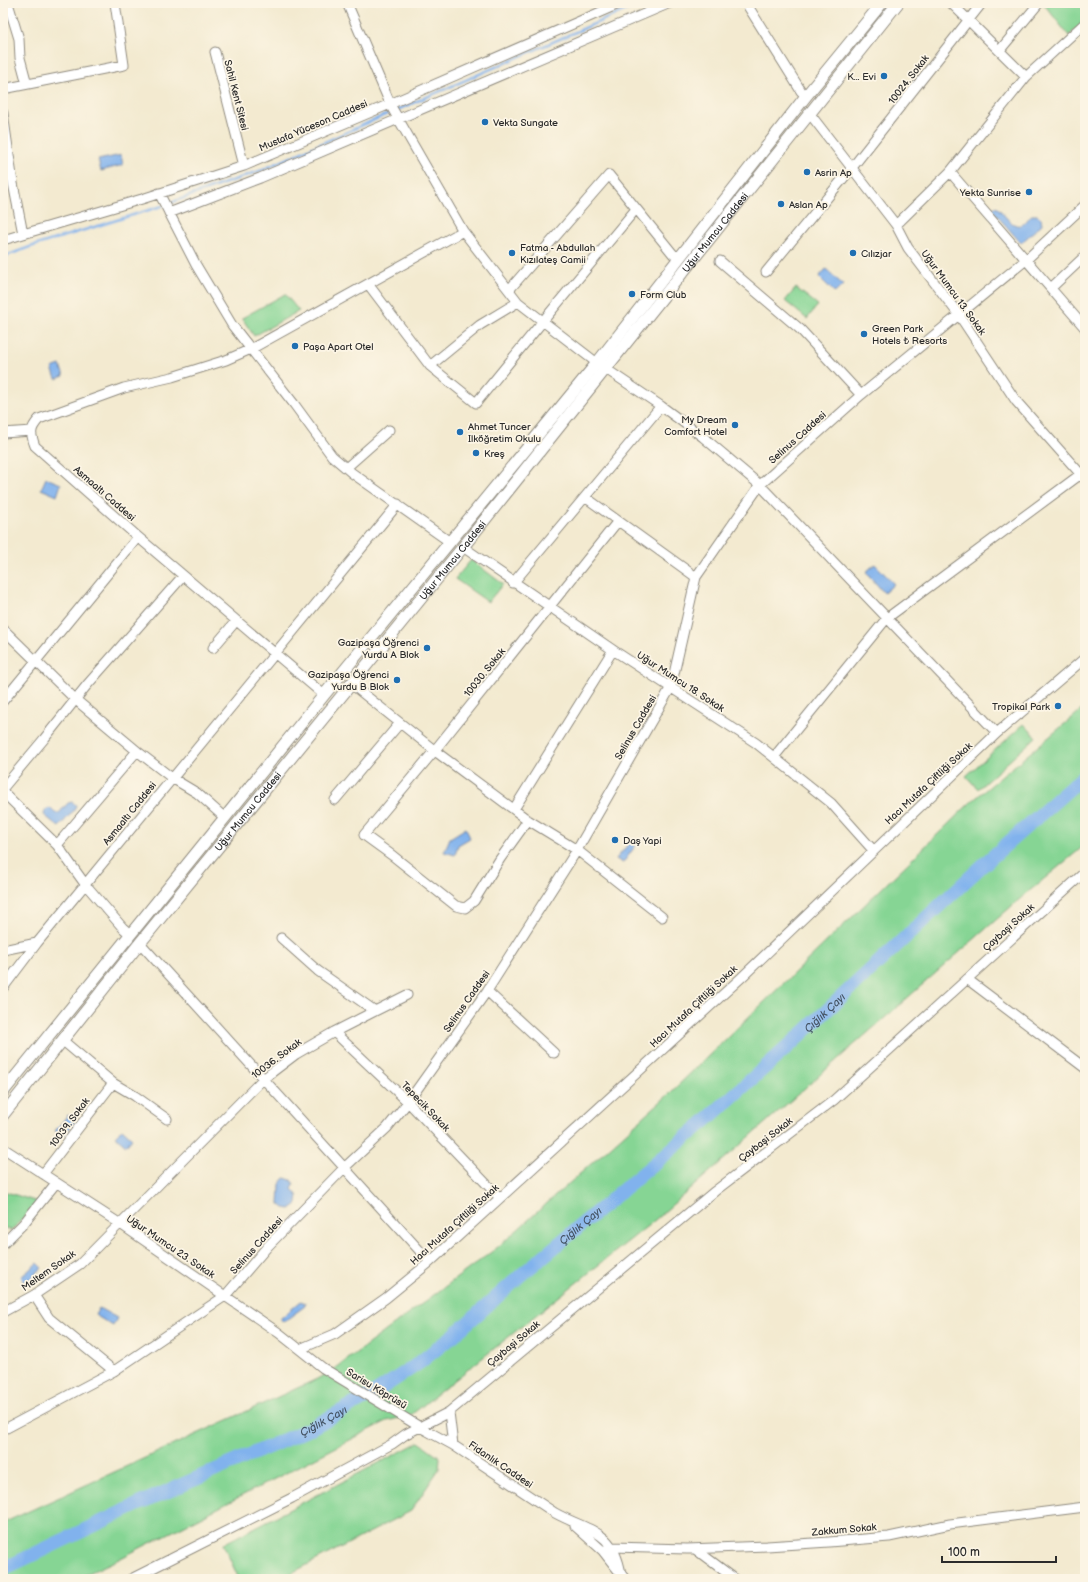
<svg xmlns="http://www.w3.org/2000/svg" width="1088" height="1582" font-family="'Balsamiq Sans',sans-serif">
<style>
.green{fill:#86d594;stroke:#588060}
.water{fill:#81b2ed;stroke:#566e8c}
.lines{fill:none;stroke-linecap:round;stroke-linejoin:round}
.stream{stroke:#81b2ed;stroke-width:2.5}
.river{stroke:#81b2ed;stroke-width:14}
.minor-casing{stroke:#8f8a7e;stroke-width:11}
.major-casing{stroke:#8f8a7e;stroke-width:13}
.minor{stroke:#fff;stroke-width:9}
.major{stroke:#fff;stroke-width:11}
.poi-dot{fill:#1f6fb2;stroke:#fcf5e5;stroke-width:1.5}
.labels{text-anchor:middle;stroke-width:3.5;stroke-linejoin:round;paint-order:stroke}
.poi-label{font-size:10px;fill:#2b2b2b;stroke:#fcf5e5;text-anchor:start}
.street-label{font-size:10px;fill:#2b2b2b;stroke:#fcf5e5}
.water-label{font-size:11px;font-style:italic;fill:#455465;stroke:#fcf5e5}
</style>
<rect width="100%" height="100%" fill="#fcf5e5"/>
<filter id="ink" filterUnits="userSpaceOnUse"><feTurbulence type="fractalNoise" baseFrequency=".025" numOctaves="2"/><feDisplacementMap in="SourceGraphic" scale="8" xChannelSelector="R" yChannelSelector="G"/><feConvolveMatrix kernelMatrix="1 2 1 2 8 2 1 2 1" color-interpolation-filters="sRGB"/></filter>
<filter id="wash" filterUnits="userSpaceOnUse"><feTurbulence type="fractalNoise" baseFrequency=".012" numOctaves="4" result="noise"/><feDisplacementMap in="SourceGraphic" scale="16" xChannelSelector="R" yChannelSelector="G"/><feGaussianBlur stdDeviation="0.9" result="paint"/><feColorMatrix in="noise" values="0 0 0 0 0 0 0 0 0 0 0 0 0 0 0 0 0 1.4 0 .05"/><feComposite in="paint" operator="in"/></filter>
<g filter="url(#wash)">
<rect width="100%" height="100%" fill="#f3ead0"/>
<!-- green -->
<path class="green" d="M1043 3H1085V21L1069 36Z
M796 288 818 305 807 319 785 301Z
M285 294 299 311 254 336 242 318Z
M471 560 503 584 488 602 455 579Z
M1085 707V845L1021 898 655 1220 411 1415 387 1421 117 1560 76 1579H3V1523L317 1379 336 1368 498 1247 668 1095 971 802Z
M1024 724 1036 737 978 789 966 776Z
M3 1191 38 1202 11 1231 6 1228 3 1231Z
M419 1442 440 1457 439 1469 411 1511 280 1579H239L223 1544Z"/>
<!-- water -->
<path class="water" d="M121 155 123 165 101 171 98 160Z
M994 207 998 208C1004 214 1013 230 1023 224 1028 221 1028 217 1032 215H1037L1041 218 1042 224 1021 243 992 210Z
M826 269 843 285 835 293 819 277Z
M60 365 64 376 56 379 52 368Z
M46 478 61 484 57 496 41 489Z
M875 564 894 584 884 593 866 572Z
M72 802 76 805 75 809 59 827 44 815 45 810 50 808 55 813H59L68 803Z
M466 828 470 838 458 845 455 855 444 852 450 838Z
M631 841 636 845 623 863 616 859Z
M68 1115 75 1121 63 1137 55 1131Z
M122 1129 132 1138 126 1145 115 1136Z
M285 1178 291 1180 294 1184 292 1189 298 1196 297 1204 290 1209 284 1208 279 1204 280 1184Z
M37 1263 42 1268 26 1283 21 1277Z
M301 1301 305 1303V1306L286 1320 282 1321 280 1319Z
M99 1308 117 1318 113 1326 95 1315Z"/>
<g class="lines">
<!-- stream -->
<path class="stream" d="M397 110 642 3
M167 204 262 170 392 112
M3 257 30 247 162 206"/>
<!-- river -->
<path class="river" id="s1" d="M3 1569 141 1503 309 1429 376 1392 419 1363 454 1335 526 1271 704 1122 791 1044 983 865 1085 775"/>
</g>
</g>
<g filter="url(#ink)">
<g class="lines">
<!-- minor casing -->
<g class="minor-casing">
<path id="minor" d="M8 3 19 39 20 58 27 84
M347 3 392 108 463 231 518 302 597 363 661 406 703 437 760 485 997 733
M746 3 801 91 806 96
M1000 50 1039 3
M215 52 244 166
M1026 77 1085 23
M3 89 124 65 115 3
M3 113 13 183 23 234
M810 114 896 225 908 248 959 315 1016 401 1085 479
M950 172 1085 328
M159 193 196 265 232 325 294 404 332 456 352 473 450 542
M169 213 260 178 670 3
M896 225 950 172 1026 77 951 3
M3 240 142 199 244 166 390 104 621 3
M720 261 801 330 861 395
M766 272 851 169 982 3
M368 284 430 366 476 403 543 321 636 209
M1051 288 1085 256
M509 290 609 175 673 254 680 257
M430 366 480 325 518 302
M3 433 32 431
M346 468 389 430
M585 497 696 577
M463 547 613 650 756 743 831 803 873 850
M513 583 661 406
M3 629 76 700 137 751
M213 648 236 621
M350 683 439 754 528 820 577 850 662 917
M324 695 138 537 35 446C30 433 30 429 39 419L124 388 172 377 226 360 251 349 463 231
M3 701 138 537
M774 757 887 618 1085 471
M3 788 44 739 87 685 183 576
M3 792 57 845 85 884 123 928 130 934
M335 800 400 723
M514 809 613 650
M528 820 500 859 474 901 465 908 456 906 393 856 364 835 435 750 618 521
M57 845 137 751 172 778 197 793 225 818
M140 943 430 1262
M3 950 37 943
M967 979 1085 1068
M3 988 37 943 398 504
M487 991 554 1053
M375 1011 407 995
M334 1032 408 1102 500 1198
M62 1040 113 1083 135 1096 167 1119
M3 1148 119 1223 225 1296 279 1333 323 1368 420 1427 453 1445 555 1513C590 1532 613 1529 621 1574
M43 1174 113 1083
M3 1244 24 1223 56 1183
M34 1295 49 1318 114 1371
M3 1312 34 1295 80 1264 263 1079 296 1054 334 1032 375 1011 318 971 281 938
M300 1349 335 1334 386 1298 430 1262 742 977 997 733 1085 658
M449 1412 715 1191 834 1100 1085 872
M3 1430 114 1371 225 1296 268 1246 344 1168 387 1128 408 1102 487 991 577 850 671 687 696 577 760 485 861 395 1027 259 1085 205
M575 1526 603 1551 625 1579
M695 1549 735 1579
M603 1551 612 1547 687 1549 767 1546 829 1542 889 1537 950 1524 1085 1507
M131 1579 292 1498 392 1444 406 1434 449 1412 453 1445
M1084 1579 1085 1578"/>
</g>
<!-- major casing -->
<g class="major-casing">
<g id="major">
<path d="M3 1092 324 695 597 363 806 96 882 3"/>
<path id="s2" d="M3 1115 140 943 463 547 898 3"/>
</g>
</g>
<!-- minor -->
<use href="#minor" class="minor"/>
<!-- major -->
<use href="#major" class="major"/>
</g>
</g>
<!-- markers -->
<g class="poi-dot">
<circle cx="884" cy="76" r="4"/>
<circle cx="485" cy="122" r="4"/>
<circle cx="807" cy="172" r="4"/>
<circle cx="1029" cy="192" r="4"/>
<circle cx="781" cy="204" r="4"/>
<circle cx="512" cy="253" r="4"/>
<circle cx="853" cy="253" r="4"/>
<circle cx="632" cy="294" r="4"/>
<circle cx="864" cy="334" r="4"/>
<circle cx="295" cy="346" r="4"/>
<circle cx="735" cy="425" r="4"/>
<circle cx="460" cy="432" r="4"/>
<circle cx="476" cy="453" r="4"/>
<circle cx="427" cy="648" r="4"/>
<circle cx="397" cy="680" r="4"/>
<circle cx="1058" cy="706" r="4"/>
<circle cx="615" cy="840" r="4"/>
</g>
<g class="labels">
<!-- poi labels -->
<g class="poi-label">
<text x="876" y="80" text-anchor="end">K... Evi</text>
<text x="493" y="126">Vekta Sungate</text>
<text x="815" y="176">Asrin Ap</text>
<text x="1021" y="196" text-anchor="end">Yekta Sunrise</text>
<text x="789" y="208">Aslan Ap</text>
<text x="520" y="251">Fatma - Abdullah<tspan x="520" dy="12">Kızılateş Camii</tspan></text>
<text x="861" y="257">Cılızjar</text>
<text x="640" y="298">Form Club</text>
<text x="872" y="332">Green Park<tspan x="872" dy="12">Hotels ₺ Resorts</tspan></text>
<text x="303" y="350">Paşa Apart Otel</text>
<text x="727" y="423" text-anchor="end">My Dream<tspan x="727" dy="12">Comfort Hotel</tspan></text>
<text x="468" y="430">Ahmet Tuncer<tspan x="468" dy="12">Ilköğretim Okulu</tspan></text>
<text x="484" y="457">Kreş</text>
<text x="419" y="646" text-anchor="end">Gazipaşa Öğrenci<tspan x="419" dy="12">Yurdu A Blok</tspan></text>
<text x="389" y="678" text-anchor="end">Gazipaşa Öğrenci<tspan x="389" dy="12">Yurdu B Blok</tspan></text>
<text x="1050" y="710" text-anchor="end">Tropikal Park</text>
<text x="623" y="844">Daş Yapi</text>
</g>
<!-- street labels -->
<g class="street-label">
<text transform="translate(908 79) rotate(-52)" y="4">10024. Sokak</text>
<text transform="translate(237 95) rotate(76)" y="4">Sahil Kent Sitesi</text>
<text transform="translate(313 125) rotate(-23)" y="4">Mustafa Yüceson Caddesi</text>
<text dy="4" stroke="none"><textPath href="#s2" startOffset="1134">Uğur Mumcu Caddesi</textPath></text>
<text transform="translate(954 292) rotate(54)" y="4">Uğur Mumcu 13. Sokak</text>
<text transform="translate(797 437) rotate(-42)" y="4">Selinus Caddesi</text>
<text transform="translate(105 493) rotate(41)" y="4">Asmaaltı Caddesi</text>
<text dy="4" stroke="none"><textPath href="#s2" startOffset="714">Uğur Mumcu Caddesi</textPath></text>
<text transform="translate(484 672) rotate(-51)" y="4">10030. Sokak</text>
<text transform="translate(681 681) rotate(33)" y="4">Uğur Mumcu 18. Sokak</text>
<text transform="translate(635 727) rotate(-60)" y="4">Selinus Caddesi</text>
<text transform="translate(928 783) rotate(-43)" y="4">Hacı Mutafa Çiftliği Sokak</text>
<text dy="4" stroke="none"><textPath href="#s2" startOffset="390">Uğur Mumcu Caddesi</textPath></text>
<text transform="translate(129 813) rotate(-51)" y="4">Asmaaltı Caddesi</text>
<text transform="translate(1008 927) rotate(-42)" y="4">Çaybaşi Sokak</text>
<text transform="translate(466 1001) rotate(-55)" y="4">Selinus Caddesi</text>
<text transform="translate(693 1006) rotate(-43)" y="4">Hacı Mutafa Çiftliği Sokak</text>
<text transform="translate(276 1058) rotate(-37)" y="4">10036. Sokak</text>
<text transform="translate(426 1106) rotate(46)" y="4">Tepecik Sokak</text>
<text transform="translate(69 1122) rotate(-53)" y="4">10039. Sokak</text>
<text transform="translate(765 1139) rotate(-38)" y="4">Çaybaşi Sokak</text>
<text transform="translate(454 1224) rotate(-42)" y="4">Hacı Mutafa Çiftliği Sokak</text>
<text transform="translate(256 1245) rotate(-48)" y="4">Selinus Caddesi</text>
<text transform="translate(171 1246) rotate(34)" y="4">Uğur Mumcu 23. Sokak</text>
<text transform="translate(48 1270) rotate(-35)" y="4">Meltem Sokak</text>
<text transform="translate(513 1343) rotate(-40)" y="4">Çaybaşi Sokak</text>
<text transform="translate(377 1388) rotate(31)" y="4">Sarisu Kōprüsü</text>
<text transform="translate(501 1464) rotate(34)" y="4">Fidanlık Caddesi</text>
<text transform="translate(844 1529) rotate(-5)" y="4">Zakkum Sokak</text>
</g>
<!-- water labels -->
<g class="water-label">
<text dy="4" stroke="none"><textPath href="#s1" startOffset="1001">Çığlık Çayı</textPath></text>
<text dy="4" stroke="none"><textPath href="#s1" startOffset="677">Çığlık Çayı</textPath></text>
<text dy="4" stroke="none"><textPath href="#s1" startOffset="353">Çığlık Çayı</textPath></text>
</g>
</g>
<!-- margin -->
<rect width="1088" height="1582" fill="none" stroke="#fcf5e5" stroke-width="16"/>
<!-- scale -->
<path d="M942 1556v6h114v-6" fill="none" stroke="#2b2b2b" stroke-width="2"/>
<text x="948" y="1556" font-size="12" fill="#2b2b2b" stroke="#fcf5e5" stroke-width="3" paint-order="stroke">100 m</text>
</svg>
